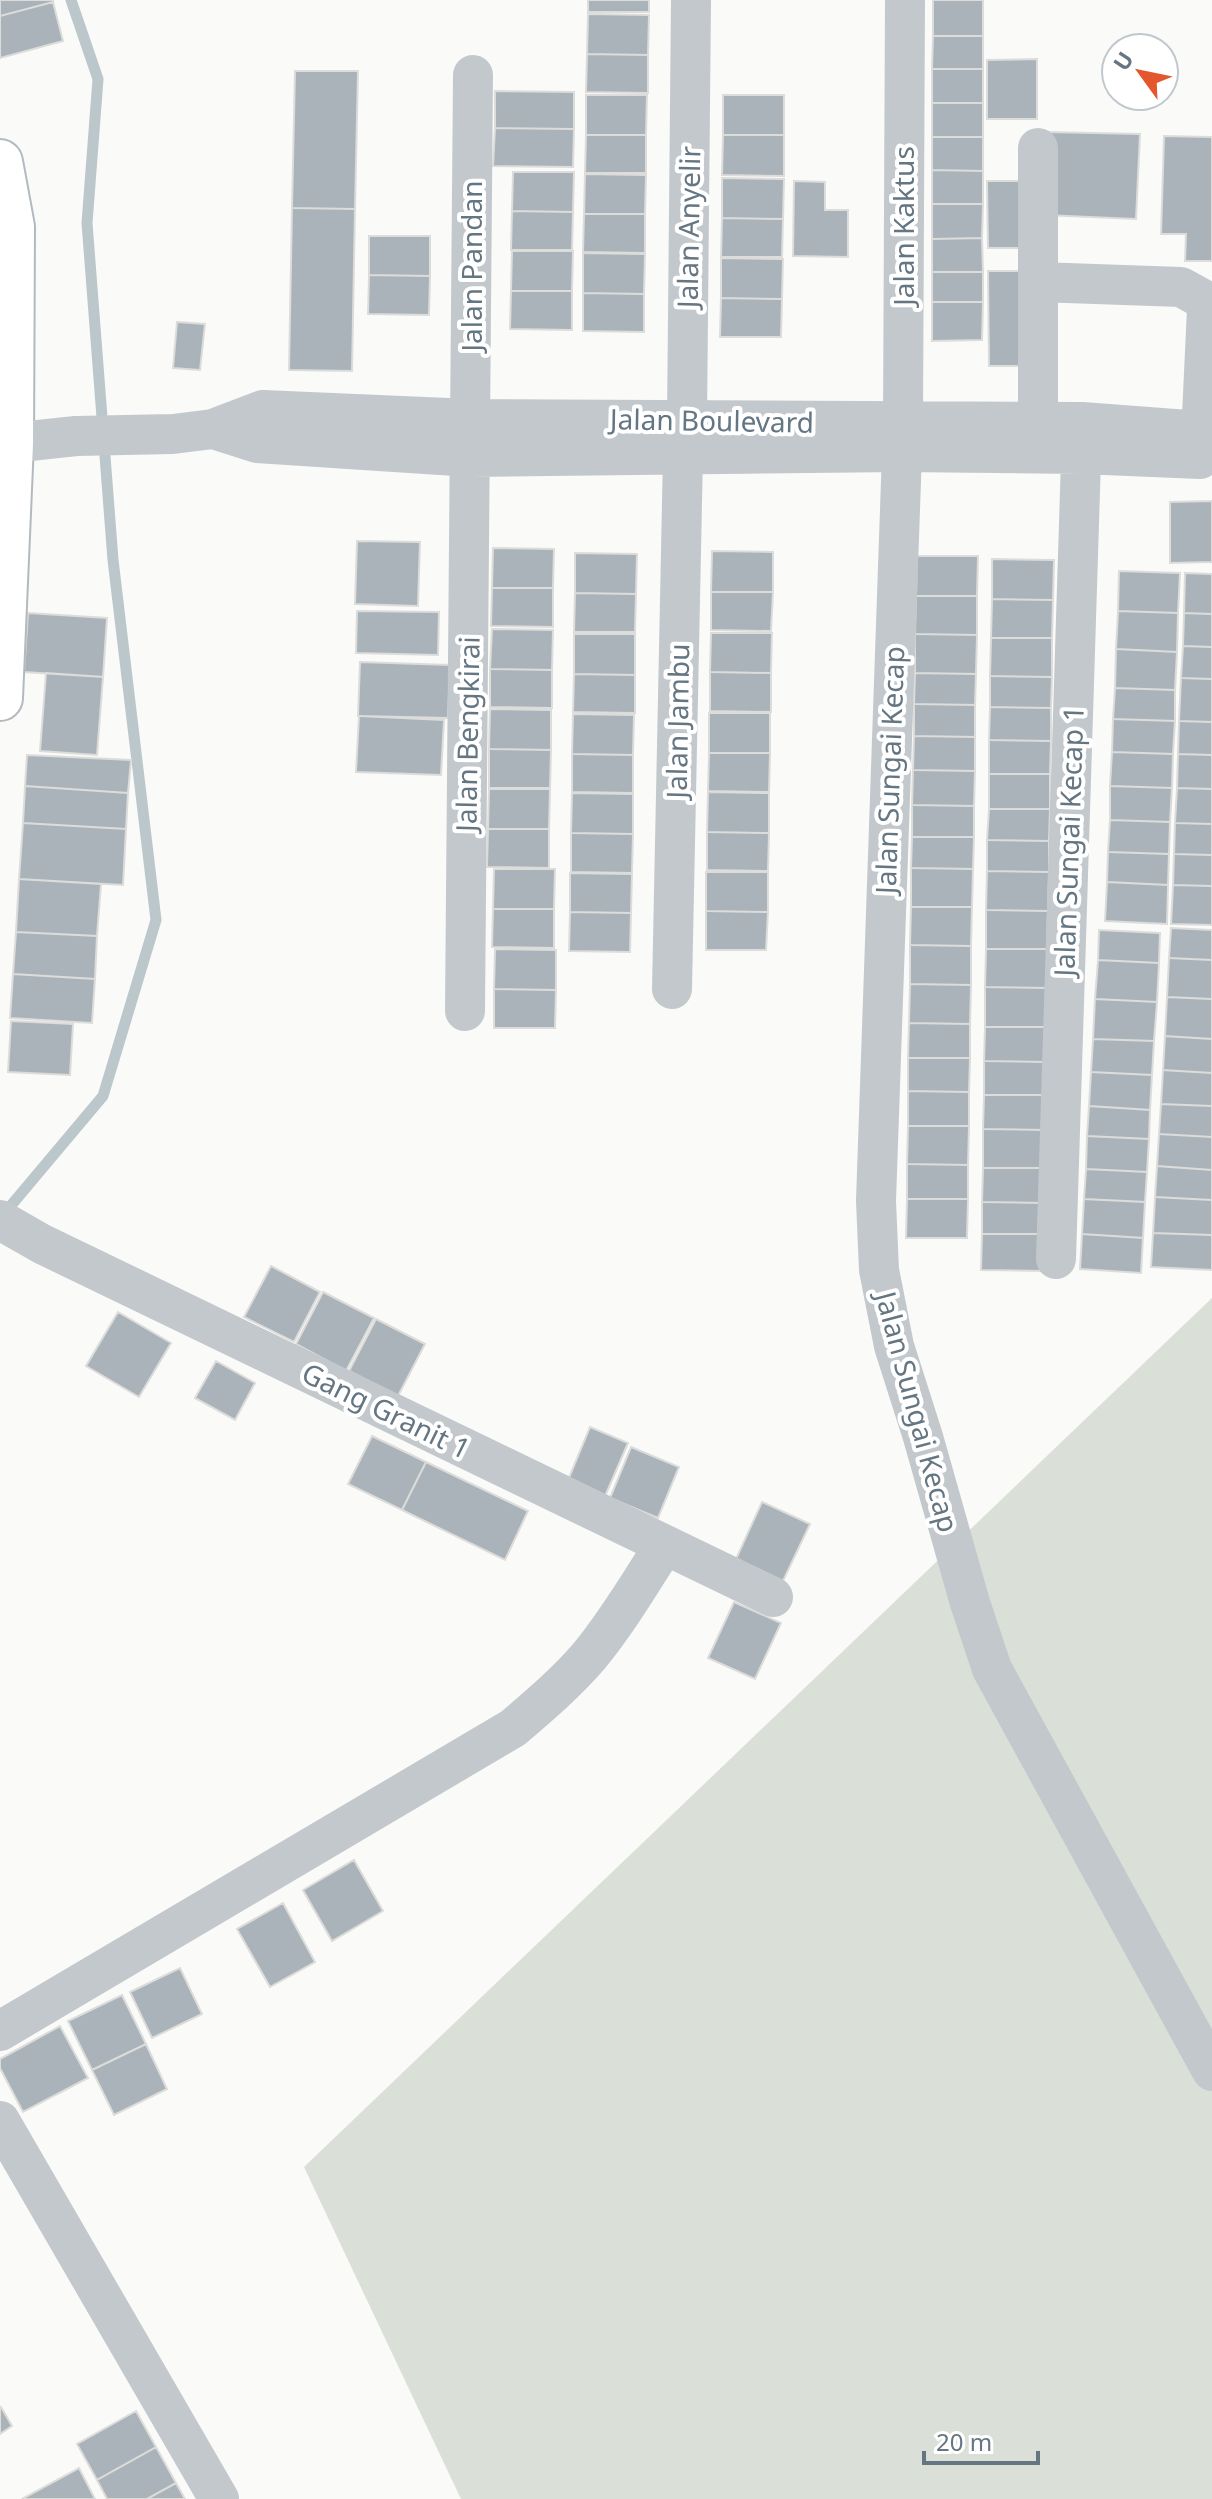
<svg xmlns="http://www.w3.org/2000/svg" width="1212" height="2499" font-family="'Noto Sans',sans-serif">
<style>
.green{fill:#dadfd7}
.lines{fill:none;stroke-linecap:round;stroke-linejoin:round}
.stream{stroke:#bbc7cb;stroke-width:11}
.building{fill:#aab3b9;stroke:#dcdcda;stroke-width:2}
.secondary-casing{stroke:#b3babf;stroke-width:48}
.street{stroke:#c3c8cc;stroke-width:40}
.secondary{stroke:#fff;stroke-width:44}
.labels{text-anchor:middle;stroke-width:8;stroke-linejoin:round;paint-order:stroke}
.street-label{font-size:28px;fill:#657683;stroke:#fff}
</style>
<rect width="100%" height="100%" fill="#fafaf8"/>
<!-- green -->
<path class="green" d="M1212 1298V2499H461L304 2167Z"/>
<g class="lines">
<!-- stream -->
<path class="stream" d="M3 1215 103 1096 156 920 113 560 87 223 98 79 71 0"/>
</g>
<!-- building -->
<path class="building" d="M0 0H53V2L0 16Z
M588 0H649V12H588Z
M933 0H983V36H933Z
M53 2 63 41 0 58V16Z
M588 14 649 15 648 55 587 54Z
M933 36H983V69H932Z
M587 54 648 55V93L586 92Z
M1037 59V119H987V60Z
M932 69H983V103H932Z
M295 71H358L355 209 292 208Z
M495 91 574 92V129L495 128Z
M586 95H647L646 135H586Z
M723 95H784V135H723Z
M932 103H983V137H932Z
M495 128 574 129 573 167 493 166Z
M1046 132 1140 134 1136 219 1044 215Z
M586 135H646V173H585Z
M723 135H784V176L722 175Z
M1164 136 1212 137V261H1185L1186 234H1161Z
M932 137H983V171L932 170Z
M932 170 983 171V204H932Z
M513 172H574L573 212 512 211Z
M585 174 646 175 645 214H584Z
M722 178 784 179 783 219 722 218Z
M794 181 825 182V210H848V257L793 256Z
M987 181H1020V248H988Z
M932 204H983L982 238 932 239Z
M292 208 355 209 352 371 289 370Z
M512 211 573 212 572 250H511Z
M584 214H645V253L583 252Z
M722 218 783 219 782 257H721Z
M369 236H430V276L369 275Z
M982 238 983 272H932V239Z
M512 251H573L572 291H511Z
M583 253 645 254 644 294 583 293Z
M721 258 783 259 782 299 721 298Z
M988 271H1020L1021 366H989Z
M932 272H983V302H932Z
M369 275 430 276 429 315 368 314Z
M511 291H572V330L510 329Z
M583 293 644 294V332L583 331Z
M721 298 782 299 781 337H720Z
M932 302H983L982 340 932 341Z
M177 322 205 324 200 370 173 368Z
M1212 501V562L1170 563V502Z
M357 541 420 542 418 606 355 604Z
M493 548 554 549 553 588H492Z
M712 551 773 552V592H711Z
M575 553 637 554 636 594 575 593Z
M917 556H978L977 596H916Z
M992 559 1054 560 1053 600 992 599Z
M1119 571 1180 573 1178 613 1118 611Z
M1185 573 1212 574V614L1184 613Z
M492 588H553V627L491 626Z
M711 592H773L771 631 711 630Z
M575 593 636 594 635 632H574Z
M916 596H977V635L915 634Z
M992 599 1053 600 1052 638H991Z
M357 611 439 612 438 655 356 653Z
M1118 611 1178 613 1177 652 1116 649Z
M28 613 107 618 103 677 24 672Z
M1184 613 1212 614V647L1183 646Z
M492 629 553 630 552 670 490 669Z
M711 633H772L771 673 710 672Z
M574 634H635V675L574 674Z
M915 634 977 635 976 674 915 673Z
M991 638H1052V677L990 676Z
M1183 646 1212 647V679L1181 678Z
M1116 649 1177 652 1175 690 1115 688Z
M360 662 450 665 448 718 358 716Z
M490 669 552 670V708L490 707Z
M710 672 771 673V712L710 711Z
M46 673 103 677 97 755 40 751Z
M915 673 976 674 975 705 914 704Z
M574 674 635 675V713L573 712Z
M990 676 1052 677 1051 708 990 707Z
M1181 678 1212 679V722L1179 721Z
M1115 688 1175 690V721L1113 719Z
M914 704 975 705V737L914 736Z
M990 707 1051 708V741L989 740Z
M490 709 551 710V750L489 749Z
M709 713H770V753H709Z
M573 714 634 715 633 755 572 754Z
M359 716 444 720 441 775 356 772Z
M1113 719 1175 721 1173 754 1112 752Z
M1179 721 1212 722V755L1178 754Z
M914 736 975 737V771L913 770Z
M989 740 1051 741 1050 774H989Z
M489 749 551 750 550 788H489Z
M1112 752 1173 754 1172 788 1110 786Z
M709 753H770L769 792 708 791Z
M572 754 633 755V793L572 792Z
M1178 754 1212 755V789L1177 788Z
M27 755 131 760 128 793 25 786Z
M913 770 975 771 974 806 912 805Z
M989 774H1050V809H989Z
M25 786 128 793 126 829 23 823Z
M1110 786 1172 788 1170 822 1110 820Z
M1177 788 1212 789V824L1175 823Z
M489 789H550L549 829H488Z
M708 792 769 793V833L707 832Z
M572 793 633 794V834L571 833Z
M912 805 974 806V837H912Z
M989 809H1050L1049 841 987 840Z
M1110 820 1170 822 1169 854 1108 852Z
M23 823 126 829 123 885 19 879Z
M1175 823 1212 824V855L1174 854Z
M488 829H549V868L487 867Z
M707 832 769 833 768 871 707 870Z
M571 833 633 834 632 873 571 872Z
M912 837H974L973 869 911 868Z
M987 840 1049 841V872L987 871Z
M1108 852 1169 854 1168 885 1107 882Z
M1174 854 1212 855V886L1173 885Z
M911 868 973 869 972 907H911Z
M494 869H555L554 909H493Z
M987 871 1049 872 1048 911 986 910Z
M706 872H768V912L706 911Z
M570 873 632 874 631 913 570 912Z
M19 879 101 884 97 936 16 932Z
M1107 882 1168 885 1167 924 1105 921Z
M1173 885 1212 886V925L1171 924Z
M911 907H972L971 946 910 945Z
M493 909H554V948L492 947Z
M986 910 1048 911 1047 949H986Z
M706 911 768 912 766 950H706Z
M570 912 631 913 630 952 569 951Z
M1171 928 1212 930V960L1169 958Z
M1099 930 1160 933 1159 963 1098 960Z
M16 932 97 936 95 979 13 974Z
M910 945 971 946V985L910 984Z
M495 949 556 950V990L494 989Z
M986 949H1047V988L985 987Z
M1169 958 1212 960V999L1167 997Z
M1098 960 1159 963 1157 1002 1095 999Z
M13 974 95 979 92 1023 10 1018Z
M910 984 971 985 970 1024 909 1023Z
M985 987 1047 988 1046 1027H985Z
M494 989 556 990 555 1028H494Z
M1167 997 1212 999V1039L1165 1036Z
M1095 999 1157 1002 1154 1041 1093 1039Z
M11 1021 73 1024 70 1075 8 1072Z
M909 1023 970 1024V1058H908Z
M985 1027H1046V1062L984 1061Z
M1165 1036 1212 1039V1073L1163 1070Z
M1093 1039 1154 1041 1152 1075 1091 1072Z
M908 1058H970L969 1092 908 1091Z
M984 1061 1046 1062 1045 1095H984Z
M1163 1070 1212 1073V1106L1161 1104Z
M1091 1072 1152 1075 1150 1110 1089 1106Z
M908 1091 969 1092V1126H908Z
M984 1095H1045V1130L983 1129Z
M1161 1104 1212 1106V1137L1159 1134Z
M1089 1106 1150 1110 1149 1139 1087 1136Z
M908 1126H969L968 1165 907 1164Z
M983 1129 1045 1130 1044 1168H983Z
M1159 1134 1212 1137V1170L1157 1166Z
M1087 1136 1149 1139 1147 1172 1086 1169Z
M907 1164 968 1165V1199H907Z
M1157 1166 1212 1170V1200L1155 1197Z
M983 1168H1044L1043 1203 982 1202Z
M1086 1169 1147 1172 1145 1202 1084 1199Z
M1155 1197 1212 1200V1235L1153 1233Z
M907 1199H968L967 1238H906Z
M1084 1199 1145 1202 1143 1238 1082 1234Z
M982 1202 1043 1203V1234H982Z
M1153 1233 1212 1235V1270L1151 1267Z
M982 1234H1043V1271L981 1270Z
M1082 1234 1143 1238 1141 1273 1080 1269Z
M271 1266 320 1292 294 1342 244 1317Z
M323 1292 374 1318 346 1371 296 1344Z
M118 1312 171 1343 139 1397 86 1366Z
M376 1319 425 1344 398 1396 349 1371Z
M216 1361 255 1383 235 1420 195 1398Z
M590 1427 628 1443 603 1501 566 1485Z
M372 1436 426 1462 402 1510 348 1484Z
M631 1447 679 1467 658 1518 610 1498Z
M426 1462 528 1511 505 1560 402 1510Z
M762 1502 810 1524 783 1581 736 1559Z
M734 1602 781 1623 755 1679 708 1658Z
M354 1860 383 1911 332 1941 303 1890Z
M283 1903 315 1962 270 1987 237 1929Z
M180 1968 202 2014 152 2038 130 1992Z
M122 1995 146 2044 92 2070 68 2021Z
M60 2026 88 2078 23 2112 0 2068V2059Z
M146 2044 167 2089 114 2115 92 2070Z
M1 2407 12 2426 0 2434V2408Z
M136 2411 156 2447 97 2480 77 2444Z
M156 2447 176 2483 147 2499H107L97 2480Z
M79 2468 95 2499H22Z
M176 2483 185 2499H147Z"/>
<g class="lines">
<!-- secondary casing -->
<g class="secondary-casing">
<path id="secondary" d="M0 162 12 227 11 443 0 698"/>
</g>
<!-- street -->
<path class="street" d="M905 0 903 423 876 1201 879 1270 894 1346 923 1437 970 1603 992 1669 1212 2071
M1038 282V148
M1038 422V282L1181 287 1201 298 1207 309 1200 458
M213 429 257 443 471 457 901 452 1081 454 1200 459 1212 450
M11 443 76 436 173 434 213 429 263 410 471 419 1082 422 1201 431 1212 439
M672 989 683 454 687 421 691 0
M465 1011 473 75
M0 1220 42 1244 773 1597
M1056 1259 1082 427
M0 2031 513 1728C540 1705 567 1682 590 1655 618 1621 640 1583 664 1546
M0 2121 219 2499"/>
<!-- secondary -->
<use href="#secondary" class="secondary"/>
</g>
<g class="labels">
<!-- street labels -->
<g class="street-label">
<text transform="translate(904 226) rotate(-90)" y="10">Jalan Kaktus</text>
<text transform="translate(689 227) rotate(-89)" y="10">Jalan Anyelir</text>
<text transform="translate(472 266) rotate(-90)" y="10">Jalan Pandan</text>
<text transform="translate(712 421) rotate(1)" y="10">Jalan Boulevard</text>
<text transform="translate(678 721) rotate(-89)" y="10">Jalan Jambu</text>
<text transform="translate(468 734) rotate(-89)" y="10">Jalan Bengkirai</text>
<text transform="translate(890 770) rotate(-88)" y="10">Jalan Sungai Kecap</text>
<text transform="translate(1069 841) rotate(-88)" y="10">Jalan Sungai Kecap 1</text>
<text transform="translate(386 1411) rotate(26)" y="10">Gang Granit 1</text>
<text transform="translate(917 1412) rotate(75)" y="10">Jalan Sungai Kecap</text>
</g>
</g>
<!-- north arrow -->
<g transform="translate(1140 72) rotate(303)"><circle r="38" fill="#ffffff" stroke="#c1c8cd" stroke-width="2"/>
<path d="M0-6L14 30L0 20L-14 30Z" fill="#e4572e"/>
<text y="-12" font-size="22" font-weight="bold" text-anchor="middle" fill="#657683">U</text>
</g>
<!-- scale -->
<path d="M924 2451v12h114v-12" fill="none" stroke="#657683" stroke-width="4"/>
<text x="936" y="2451" font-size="24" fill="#657683" stroke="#ffffff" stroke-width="6" paint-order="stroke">20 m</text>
</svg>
